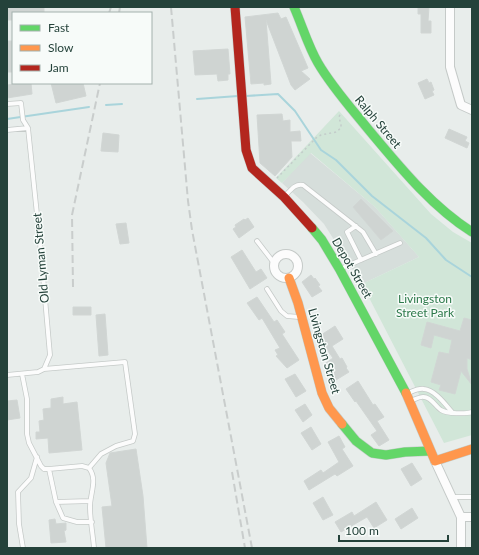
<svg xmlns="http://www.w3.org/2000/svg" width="479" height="555" font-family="Lato,sans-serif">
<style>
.built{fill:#d6dedb}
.green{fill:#d1e6d8}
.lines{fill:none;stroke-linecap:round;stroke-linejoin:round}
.stream{stroke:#a9d4db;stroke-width:2}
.building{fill:#cfd4d2;stroke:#d1d6d4}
.lane-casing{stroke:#c5cac8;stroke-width:5.5}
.street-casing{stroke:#c5cac8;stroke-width:10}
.fast-casing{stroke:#c3cbc8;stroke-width:10}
.slow-casing{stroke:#c3cbc8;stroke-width:10}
.jam-casing{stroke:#c3cbc8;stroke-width:10}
.path{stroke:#c3ccca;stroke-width:1.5;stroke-dasharray:2 3;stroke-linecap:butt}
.lane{stroke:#fcfcfc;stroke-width:4}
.street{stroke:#fcfcfc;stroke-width:8}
.fast{stroke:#63d668;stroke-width:9}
.slow{stroke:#ff974d;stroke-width:9}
.jam{stroke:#b3261e;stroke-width:9}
.rail{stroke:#c9cdcc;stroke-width:2;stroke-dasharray:8 4;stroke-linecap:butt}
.labels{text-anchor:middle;stroke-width:3;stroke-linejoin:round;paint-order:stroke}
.street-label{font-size:12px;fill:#24423a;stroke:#f7fbf9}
.park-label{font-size:12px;fill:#2d7a4b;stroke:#f7fbf9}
</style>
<rect width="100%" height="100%" fill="#e8edeb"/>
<!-- built -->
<path class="built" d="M310 153 375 207 419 257 362 284 324 224 303 202 282 183Z"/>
<!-- green -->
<path class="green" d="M339 111 431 214 453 232 472 243V435L444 443 362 284 419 257 375 207 311 153 282 183 276 178Z"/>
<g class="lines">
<!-- stream -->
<path class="stream" d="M246 96 278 94 295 111 321 150 336 160 372 196 426 238 446 260 472 277
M197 99 238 96
M106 105 122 104
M7 119 89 107"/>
</g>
<!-- building -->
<path class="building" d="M7 7H44V13H13V20H7Z
M418 7H429L428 21H431V33H421V14H418Z
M278 13 281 19 286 17 308 68 301 71 310 79 295 90 291 85 266 20 271 84 264 85V83L251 84 245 17Z
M7 41H13V72H7Z
M228 49 230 74H228V80L218 81 217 74 195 75 193 51Z
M427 79 429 83 431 82 434 90 432 91 434 95 425 99 418 83Z
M24 83H31L32 94 7 98V85Z
M51 83H83L86 96 56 103Z
M282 114 283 121 290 120V132L300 131 301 141H291L292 157 275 176 260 163 257 115Z
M449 129 467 137 465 141 469 143 467 148 445 138Z
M103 133 119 135 118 152 101 151Z
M361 199 393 231 381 240 353 207Z
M248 218 254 227 239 238 233 229 236 227 235 225 244 219 245 220Z
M126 223 129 243 120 244 116 224Z
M242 250 256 272 261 269 267 278 250 289 231 257Z
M311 275 314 279 315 278 320 285 318 286 322 291 312 297 302 282Z
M257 297 274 322 277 320 285 332 282 334 299 360 287 368 276 356 278 355 275 350 280 348 262 318 259 320 247 303Z
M73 307H91V315H73Z
M105 314 108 355 99 356 96 315Z
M464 318 472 320V360L467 358V369L472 385 461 371 455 394 439 390 441 385 431 382 439 352 449 354 452 340 434 335 431 348 421 345 427 322 460 331Z
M335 326 343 339 332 346 340 359 342 358 347 367 346 368 349 372 336 380 326 363 333 358 318 337Z
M295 374 306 391 296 397 285 379Z
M358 381 373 405 375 404 384 417 377 421 389 440 379 446 371 435 377 431 356 401 355 402 346 389Z
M63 397V404L77 402 82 450 49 453 48 438 36 439V432H40L39 421 44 420 43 409 51 408V399Z
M17 400 20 418 7 420V401Z
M305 404 312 415 303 422 295 410Z
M311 427 321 444 312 450 301 433Z
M339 436 345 447 342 449 353 466 337 476 335 474 309 490 304 481 321 470 323 473 339 462 328 442Z
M136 449 143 496 147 548H106L102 507 112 506 106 463 110 453Z
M412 463 422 479 411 486 401 469Z
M323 497 333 515 323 520 313 503Z
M376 502 387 520 374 528 367 517 341 532 335 522 352 512 354 516Z
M412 508 418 518 401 529 395 519Z
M55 519 56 524 66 523V530L64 531 66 542 51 543 49 520Z"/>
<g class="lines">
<!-- lane casing -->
<g class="lane-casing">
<path id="lane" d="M7 104 21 103 23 120 28 128
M7 130 28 128 41 253 50 355 44 369 38 372 7 375
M284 197C290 191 295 183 303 185L363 232 376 254
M356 226 347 232 361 260
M257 241 274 263
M340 269 400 243
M267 289 281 311 287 316 299 317
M44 369 125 362 135 434 133 441 116 446 101 454 89 468
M22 374 27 399V434L29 443 41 466 44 469H49L82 466 89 468C98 480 90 493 90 507 90 520 93 535 94 548
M408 393C413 391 419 388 424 389 435 390 445 404 452 412
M410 401C414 400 420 396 424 397 431 397 436 407 441 410 447 414 466 414 472 412
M49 469 56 502 63 518 77 522H92
M452 497H472
M56 502 90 501
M23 548 19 524 18 492 31 478 37 457"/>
</g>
<!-- street casing -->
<g class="street-casing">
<path id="street" d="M450 7V67L461 105 472 110
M274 266a12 12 0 1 1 24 0a12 12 0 1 1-24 0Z
M435 461 461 517V548
M461 517H472"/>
</g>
<!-- fast casing -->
<g class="fast-casing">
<path id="fast" d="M294 7C302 25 308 46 318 63 332 87 351 108 368 129 399 166 431 206 472 232
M312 228 322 240 340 270 406 393
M342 424 356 441 372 453 386 455 405 452 430 451"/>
</g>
<!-- slow casing -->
<g class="slow-casing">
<path id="slow" d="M289 278 298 303 322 393 329 408 342 424
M406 393 435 461 472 449"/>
</g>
<!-- jam casing -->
<g class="jam-casing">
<path id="jam" d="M235 7 246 150 252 168 284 197 312 228"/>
</g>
<!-- path -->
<path class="path" d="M277 178 316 138 321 135 336 132 341 128V125L339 117 341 112"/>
<!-- lane -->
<use href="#lane" class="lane"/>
<!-- street -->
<use href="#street" class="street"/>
<!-- fast -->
<use href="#fast" class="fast"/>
<!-- slow -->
<use href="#slow" class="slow"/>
<!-- jam -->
<use href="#jam" class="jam"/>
<!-- rail -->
<path class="rail" d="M171 7 188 201 192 230 252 548
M109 13 111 7
M119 13 120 7
M73 287 72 215 100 83
M232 472 245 548"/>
</g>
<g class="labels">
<!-- street labels -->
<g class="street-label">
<text transform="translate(378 122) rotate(50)" y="4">Ralph Street</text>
<text transform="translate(41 258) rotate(-95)" y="4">Old Lyman Street</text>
<text transform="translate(352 268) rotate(60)" y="4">Depot Street</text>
<text transform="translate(324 351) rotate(74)" y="4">Livingston Street</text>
</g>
<!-- park labels -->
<g class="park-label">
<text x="425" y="303">Livingston<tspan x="425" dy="14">Street Park</tspan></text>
</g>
</g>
<!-- border -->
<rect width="479" height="555" fill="none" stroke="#24423a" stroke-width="16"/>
<!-- legend -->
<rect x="12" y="12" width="140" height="72" fill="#f7fbf9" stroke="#a3b1ad"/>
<rect x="20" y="25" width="20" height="6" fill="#63d668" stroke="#a3b1ad"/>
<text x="48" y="32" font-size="12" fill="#24423a">Fast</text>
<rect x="20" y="45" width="20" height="6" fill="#ff974d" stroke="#a3b1ad"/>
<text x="48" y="52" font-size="12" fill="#24423a">Slow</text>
<rect x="20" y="65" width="20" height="6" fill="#b3261e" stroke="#a3b1ad"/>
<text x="48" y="72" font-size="12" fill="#24423a">Jam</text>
<!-- scale -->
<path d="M339 535v6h109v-6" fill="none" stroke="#24423a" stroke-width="2"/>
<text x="345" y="535" font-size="12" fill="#24423a" stroke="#f7fbf9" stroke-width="3" paint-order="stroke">100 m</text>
</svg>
